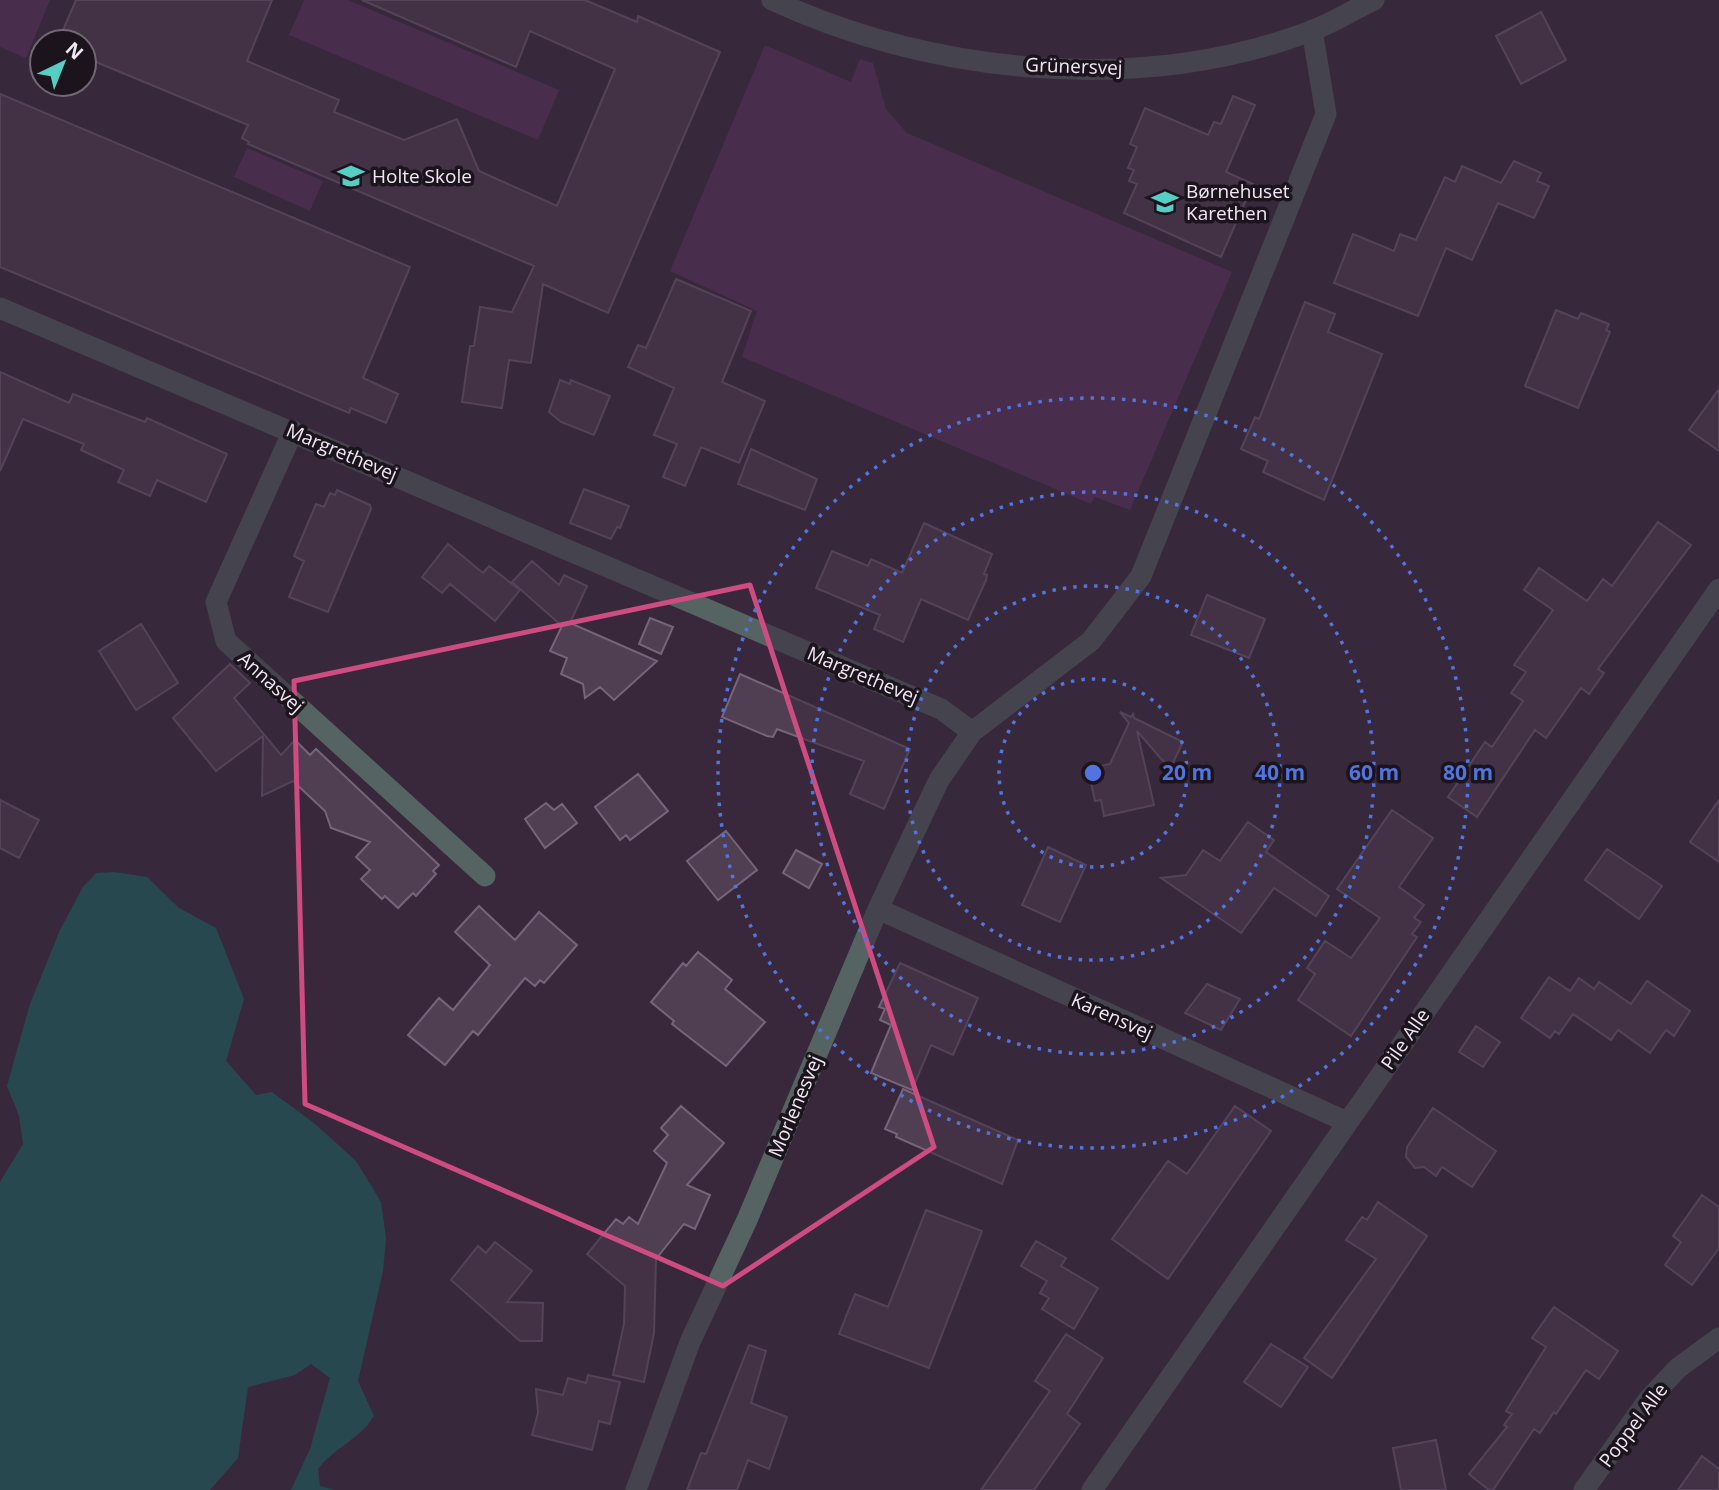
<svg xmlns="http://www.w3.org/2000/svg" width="1719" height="1490" font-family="'Open Sans',sans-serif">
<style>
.green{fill:#5b3363}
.water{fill:#156f68}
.building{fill:#503e53;stroke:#76647a;stroke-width:2}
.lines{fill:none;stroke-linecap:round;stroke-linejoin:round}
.minor{stroke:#556462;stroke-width:21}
.marked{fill:none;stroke:#ce4c81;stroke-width:5;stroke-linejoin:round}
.ring{fill:none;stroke:#5274df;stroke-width:3.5;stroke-dasharray:3.5 7}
.labels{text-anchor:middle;stroke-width:7;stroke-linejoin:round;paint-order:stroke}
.street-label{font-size:19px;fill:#f1e7f4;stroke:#1c141d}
.poi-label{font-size:19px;fill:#f1e7f4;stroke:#1c141d;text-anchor:start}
.centre{fill:#5274df;stroke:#1c141d;stroke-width:3.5}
.ring-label{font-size:21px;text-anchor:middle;font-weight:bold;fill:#5274df;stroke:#1c141d;stroke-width:7;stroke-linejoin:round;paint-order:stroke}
</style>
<rect width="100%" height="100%" fill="#39283c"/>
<!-- green -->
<path class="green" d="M0 0H50L26 58 0 47Z
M304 0H348L559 90 538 140 289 35Z
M765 45 851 82 860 59 873 63 886 109 907 133 1232 272 1130 510 1095 497 1091 504 742 357 757 311 670 271Z
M247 148 323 181 310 211 234 177Z"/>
<!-- water -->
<path class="water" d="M114 872 147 877 179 908 216 928 244 999 226 1061 256 1095 272 1092 315 1124 356 1161 381 1202 386 1238 383 1271 358 1381 374 1416C359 1440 336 1446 318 1469L320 1486 335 1490H291L310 1449 330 1378 311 1364 295 1375 248 1387 238 1458 210 1490H0V1182L23 1144 19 1116 7 1086 30 1004 60 930 83 887 96 873Z"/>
<!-- building -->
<path class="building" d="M76 0H272L247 61 339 100 334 112 404 140 457 119 479 171 557 206 615 69 530 31 516 67 362 0H585L637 22 638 16 720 52 608 313 543 284 531 363 509 360 502 408 462 402 470 346H474L480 307 512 312 534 266 248 144 249 142 242 138 248 125 84 57V42H58Z
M1541 12 1566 60 1521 84 1496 36Z
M0 94 410 267 363 378 398 394 386 423 351 408 349 413 0 267Z
M1233 96 1255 105 1226 172 1253 184 1221 257 1124 213 1137 184 1129 181 1134 170 1128 168 1137 147 1130 144 1145 108 1208 135 1214 122 1221 124Z
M1514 161 1541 173 1537 181 1549 186 1534 218 1498 203 1472 260 1446 248 1418 316 1334 283 1353 234 1394 251 1400 234 1416 240 1445 177 1455 182 1462 166 1501 183Z
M676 279 751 311 722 382 765 401 739 463 701 447 685 486 663 477 677 444 654 435 674 388 628 367 638 345 646 348Z
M1305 302 1335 314 1328 332 1382 354 1324 500 1263 472 1268 461 1241 449 1255 417 1259 419Z
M1556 310 1578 319 1581 313 1609 324 1606 330 1610 332 1578 408 1525 386Z
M0 372 69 403 73 394 145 422 147 418 227 454 206 502 157 480 150 496 118 482 124 470 81 450 84 444 23 419 0 471Z
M560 380 570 384 571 380 610 396 594 435 561 422 549 412Z
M1719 389V451L1689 430Z
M751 449 817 479 805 510 738 484Z
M584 489 629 506 620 528 617 527 611 539 570 523Z
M337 490 370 505 371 509 328 612 289 597 304 561 294 556 316 504 324 507 330 493 335 495Z
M1658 522 1691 545 1598 669 1604 673 1589 694 1581 688 1546 738 1535 730 1477 817 1448 797 1485 742 1492 747 1523 701 1511 693 1526 672 1514 665 1553 610 1524 590 1539 568 1587 601 1603 579 1612 586Z
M924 523 992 554 984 574 987 575 986 580 968 620 921 599 903 642 874 629 880 615 816 588 832 551 868 566 871 559 902 573Z
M448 544 483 573 489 566 520 590 495 621 450 584 442 593 422 577Z
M532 561 559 585 564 575 587 586 570 623 657 661 614 700 600 687 585 698 583 684 561 674 567 658 550 651 562 626 512 582Z
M1207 595 1265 619 1249 658 1191 635Z
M650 618 673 627 661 654 639 644Z
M141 624 178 683 136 710 99 651Z
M230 664 250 683 234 698 281 755 295 740 310 755 316 749 439 865 433 871 436 874 416 896 413 893 398 908 385 896 382 899 361 879 370 870 356 857 370 842 331 828 325 811 293 781 262 796 263 736 216 771 173 718Z
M740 674 910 749 884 809 850 794 864 761 777 729 773 737 767 736 722 717Z
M1120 712 1131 717 1133 714 1134 718 1183 742 1170 769 1137 731 1154 805 1104 816 1101 800 1095 801 1088 769 1110 764 1129 723Z
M638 774 668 811 630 840 626 835 620 840 595 807Z
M0 800 39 820 19 858 0 848Z
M1719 800V862L1690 842Z
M546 803 554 810 562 804 577 823 545 848 525 819Z
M1392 810 1433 838 1399 887 1424 905 1414 918 1421 922 1412 934 1417 937 1351 1036 1298 1000 1315 974 1307 968 1325 941 1351 958 1380 918 1337 889Z
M1248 822 1274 840 1266 852 1329 896 1316 916 1274 888 1241 933 1161 878 1186 875 1203 850 1220 861Z
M726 831 757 870 718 900 687 861Z
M1048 847 1086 865 1060 922 1022 905Z
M1607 849 1662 886 1639 919 1585 880Z
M796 850 822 864 809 888 783 873Z
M479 906 515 940 539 912 577 945 544 983 540 980 535 986 525 978 478 1035 473 1031 445 1065 408 1035 439 998 453 1010 490 965 455 932Z
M698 952 732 980 725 989 765 1022 726 1066 672 1024 674 1021 651 1002 683 963 686 966Z
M900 963 978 998 953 1055 931 1045 912 1090 871 1073 891 1025 880 1020 885 1009 879 1007Z
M1549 977 1570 991 1579 978 1594 989 1599 982 1631 1004 1647 981 1690 1011 1674 1036 1666 1030 1650 1053 1618 1030 1611 1040 1573 1014 1559 1034 1555 1031 1550 1038 1521 1018Z
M1207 984 1240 999 1221 1030 1185 1013Z
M1476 1026 1500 1042 1483 1067 1459 1052Z
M903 1089 1018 1140 1002 1184 896 1137 897 1134 885 1129Z
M681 1106 724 1143 687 1185 710 1195 695 1229 684 1224 656 1259 654 1333 644 1382 613 1375 624 1324 625 1286 587 1254 616 1219 623 1224 629 1217 638 1224 667 1163 654 1151 668 1135 661 1128Z
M1235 1106 1271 1131 1168 1279 1112 1239 1168 1161 1187 1174Z
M1433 1108 1496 1151 1472 1187 1442 1167 1436 1176 1424 1167 1415 1168 1406 1157 1407 1147Z
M1702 1195 1719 1207V1248L1692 1285 1665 1265 1681 1242 1673 1236Z
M1378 1202 1427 1236 1332 1378 1304 1358 1376 1259 1346 1240 1362 1217 1367 1220Z
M926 1210 982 1231 929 1368 839 1334 855 1294 888 1307Z
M1036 1241 1066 1258 1061 1266 1098 1288 1074 1329 1042 1309 1049 1298 1040 1293 1047 1281 1021 1266Z
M495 1242 532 1271 507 1302 543 1303 542 1341H520L451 1280 478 1246 486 1253Z
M1554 1307 1618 1351 1599 1379 1586 1370 1556 1414 1554 1412 1540 1433 1534 1429 1493 1490H1489L1469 1474 1507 1427 1504 1425 1512 1414 1506 1411 1546 1347 1532 1338Z
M1066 1334 1103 1358 1067 1414 1080 1424 1034 1490H981L1050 1391 1035 1381Z
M1271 1344 1308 1367 1281 1407 1244 1382Z
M749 1345 766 1351 751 1403 787 1417 769 1469 748 1460 737 1490H687L701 1453 706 1454Z
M588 1375 620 1382 610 1424 599 1421 592 1450 532 1435 538 1413 536 1389 563 1395 568 1378 586 1383Z
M1436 1440 1446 1490H1401L1393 1448Z
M1702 1456 1719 1469V1490H1678Z"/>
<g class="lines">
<!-- minor -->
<path class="minor" d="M772 0C935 75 1141 95 1311 31 1333 23 1353 10 1374 0
M0 308 941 709 972 732 1091 641 1141 576 1326 114 1312 30
M293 431 216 602 226 641 485 876
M878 909 1347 1122
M636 1490 690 1342 747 1220 878 909 939 780 972 732
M1092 1490 1719 589
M1584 1490 1648 1400 1678 1368 1719 1338"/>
</g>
<!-- marked area -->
<path d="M0 0H1719V1490H0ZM750 585 934 1147 723 1286 305 1104 294 681Z" fill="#39283c" fill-opacity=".55" fill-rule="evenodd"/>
<path class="marked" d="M750 585 934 1147 723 1286 305 1104 294 681Z"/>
<!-- distance rings -->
<g class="ring">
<circle cx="1093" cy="773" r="94"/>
<circle cx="1093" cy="773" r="187"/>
<circle cx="1093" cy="773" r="281"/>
<circle cx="1093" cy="773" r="375"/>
</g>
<!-- icons -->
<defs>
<g id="school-bare" transform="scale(2.1)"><path d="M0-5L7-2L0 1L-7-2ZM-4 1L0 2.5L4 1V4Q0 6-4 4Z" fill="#56cec3" stroke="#1c141d" stroke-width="2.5" paint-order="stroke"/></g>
</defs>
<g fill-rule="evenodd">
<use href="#school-bare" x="351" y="176"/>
<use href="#school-bare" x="1165" y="202"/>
</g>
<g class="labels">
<!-- street labels -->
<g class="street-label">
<text transform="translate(1074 66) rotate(2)" y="7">Grünersvej</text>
<text transform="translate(342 452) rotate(23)" y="7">Margrethevej</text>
<text transform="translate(863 675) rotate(23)" y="7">Margrethevej</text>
<text transform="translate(271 682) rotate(42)" y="7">Annasvej</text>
<text transform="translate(1112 1016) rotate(24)" y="7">Karensvej</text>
<text transform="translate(1405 1039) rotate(-55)" y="7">Pile Alle</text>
<text transform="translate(795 1106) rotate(-67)" y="7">Morlenesvej</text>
<text transform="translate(1633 1425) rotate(-53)" y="7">Poppel Alle</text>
</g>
<!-- poi labels -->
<g class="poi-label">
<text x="372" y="183">Holte Skole</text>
<text x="1186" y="198">Børnehuset<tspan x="1186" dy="22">Karethen</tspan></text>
</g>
</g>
<circle cx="1093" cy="773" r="10" class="centre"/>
<g class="ring-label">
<text x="1187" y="780">20 m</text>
<text x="1280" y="780">40 m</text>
<text x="1374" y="780">60 m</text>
<text x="1468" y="780">80 m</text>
</g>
<!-- north arrow -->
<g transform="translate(63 63) rotate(43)"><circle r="33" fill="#1c141d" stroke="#716873" stroke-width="2"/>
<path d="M0-5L12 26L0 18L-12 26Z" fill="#56cec3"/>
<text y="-10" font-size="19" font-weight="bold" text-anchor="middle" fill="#f1e7f4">N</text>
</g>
</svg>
